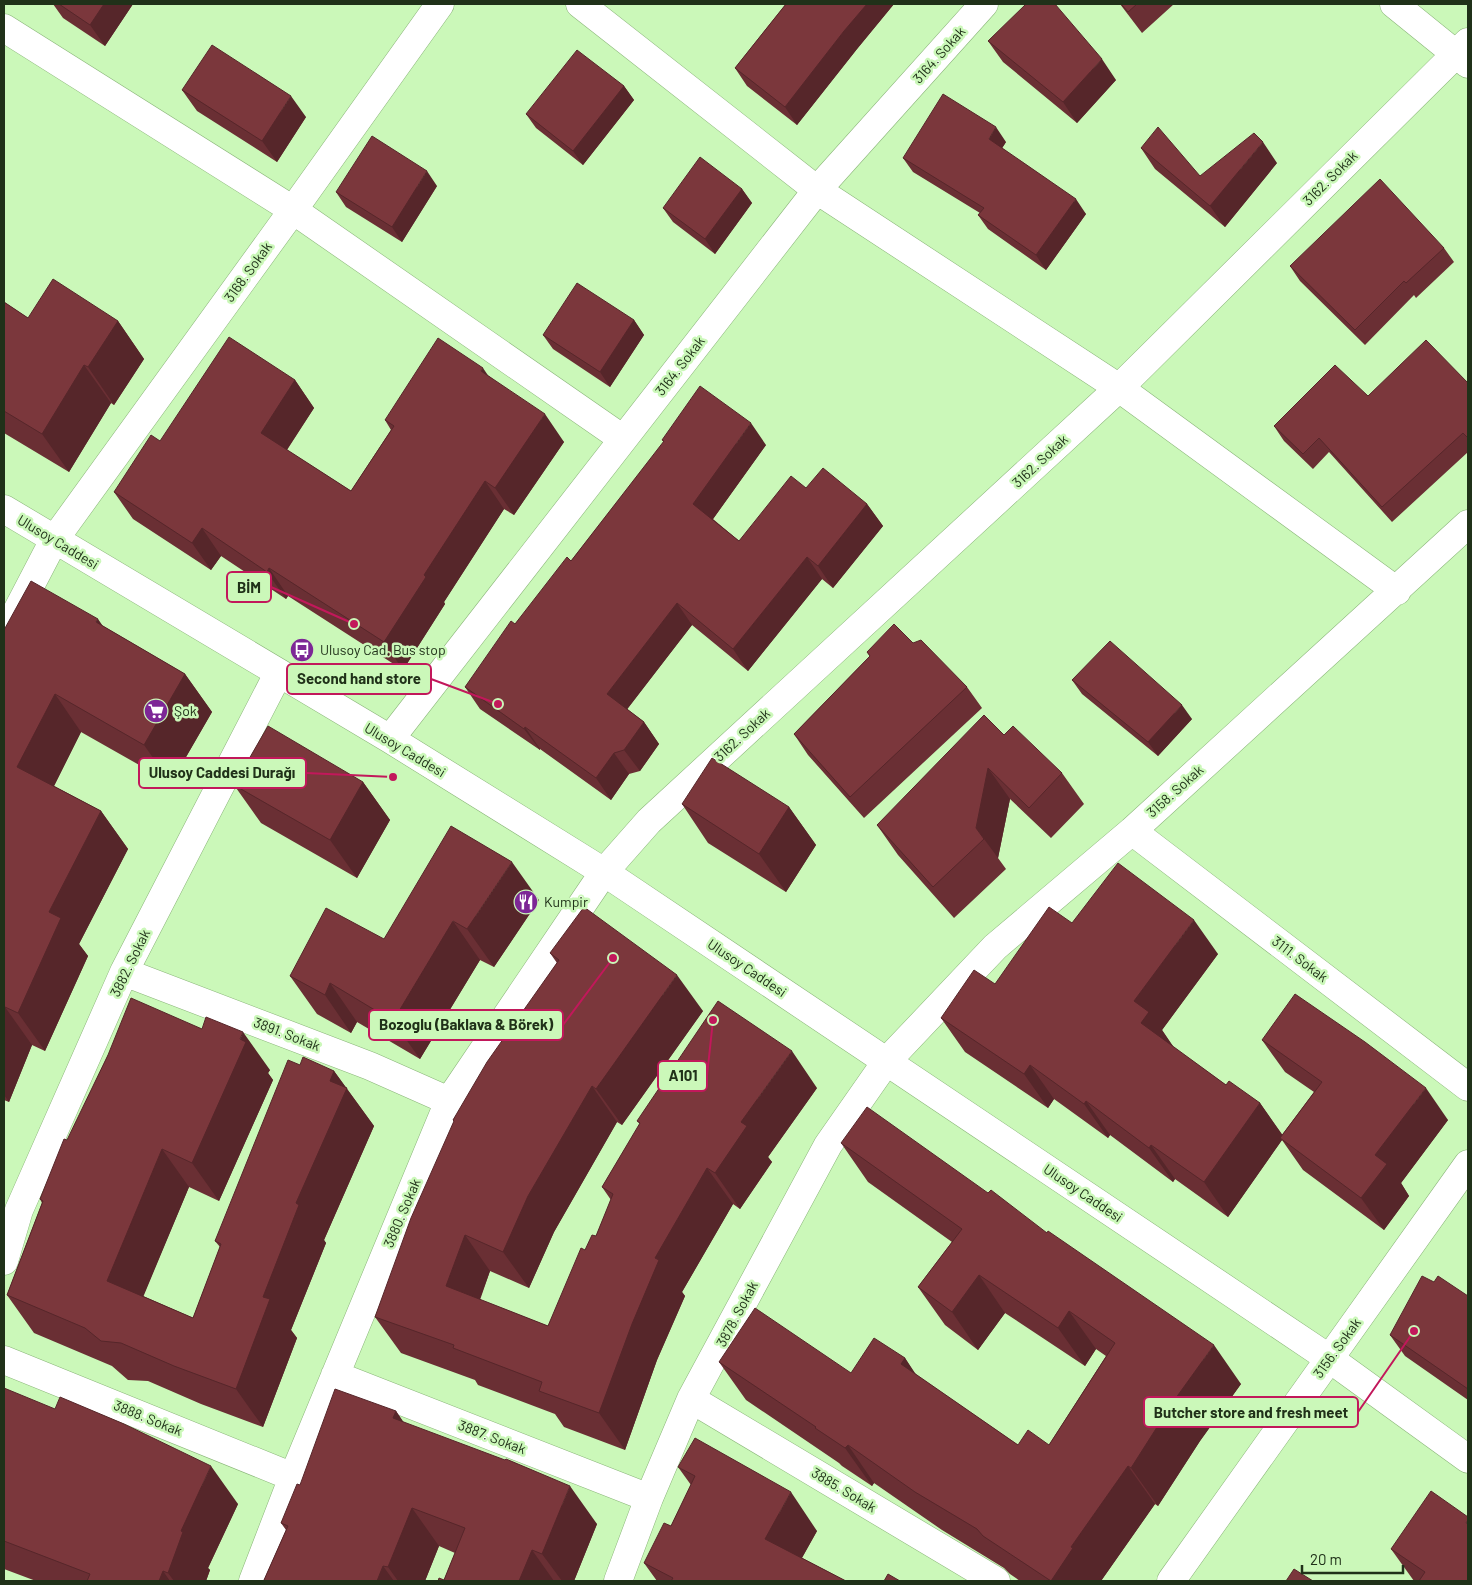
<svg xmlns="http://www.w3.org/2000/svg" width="1472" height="1585" font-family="Barlow,sans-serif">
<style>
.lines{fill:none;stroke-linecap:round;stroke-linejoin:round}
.minor-casing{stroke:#8ab579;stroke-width:29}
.minor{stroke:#fff;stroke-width:28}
.wall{fill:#6a2f34}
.shaded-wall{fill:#56262a}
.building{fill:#7b373c;stroke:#56262a}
.labels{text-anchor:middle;stroke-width:5;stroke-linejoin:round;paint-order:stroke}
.street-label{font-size:14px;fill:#203119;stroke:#cbf8b9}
.poi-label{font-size:14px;fill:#203119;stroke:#cbf8b9;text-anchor:start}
.leader{fill:none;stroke:#c2185b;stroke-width:2}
.callout-dot{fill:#c2185b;stroke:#cbf8b9;stroke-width:2}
.callout{fill:#cbf8b9;stroke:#c2185b;stroke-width:2}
.callout-label{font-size:15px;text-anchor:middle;font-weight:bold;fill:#203119}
</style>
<rect width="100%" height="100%" fill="#cbf8b9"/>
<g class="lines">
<!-- minor casing -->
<g class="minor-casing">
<path id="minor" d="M580 4 817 190 1119 388 1397 591
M1394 4 1468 64
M4 28 293 210 623 439
M4 509 390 739 604 872 1330 1359 1468 1459
M4 636 54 540 293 210 440 4
M390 739 817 190 984 4
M1132 831 1468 1087
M124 972 370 1066 449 1101
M4 1261 19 1210 124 972 278 674
M4 1360 293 1477
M335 1375 649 1498
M691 1399 996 1581
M253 1581 293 1477 449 1101 604 872 649 821 1119 388 1468 42
M618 1581 649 1498 691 1399 828 1145 886 1062 995 947 1132 831 1468 524
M1171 1581 1468 1164"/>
</g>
<!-- minor -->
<use href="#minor" class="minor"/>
</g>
<!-- wall -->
<path class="wall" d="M53 4H133L105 46 63 18Z
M786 4H894L857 49 797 125 747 86 735 68Z
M1120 4H1174L1142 33Z
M988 41 1116 80 1077 123 1003 62Z
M624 86 634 100 583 165 536 128 526 114Z
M182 90 306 117 277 162 197 111Z
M1006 142 1002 148 1086 214 1046 270 988 229 978 215 980 213 913 172 903 158Z
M1141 148 1200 176 1277 163 1225 227 1155 169Z
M437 186 402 242 346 207 336 192Z
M742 189 752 203 715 254 673 222 663 208Z
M1444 248 1454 262 1416 298 1414 295 1365 345 1300 281 1290 266Z
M4 302 28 318 118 321 144 359 114 405 111 403 69 472 4 433Z
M634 320 644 335 610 387 553 349 543 335Z
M489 376 564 442 514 515 504 509 444 602 445 604 403 670 288 596 286 599 221 556 211 570 133 519 114 492 160 441 295 380 314 408 287 450 351 491 391 430 385 420Z
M1468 383V452L1392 522 1329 452 1313 469 1284 441 1274 426 1368 396Z
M662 440 766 445 713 519 739 541 806 488 867 504 883 526 833 588 822 579 748 671 692 625 627 709 644 722 659 744 640 771 629 774 611 800 540 749V750L480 709 465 687 515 624 571 561 664 442Z
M103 626 185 674 212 712 171 783 81 732 54 786 101 811 128 849 79 944 88 956 45 1051 32 1045 9 1102 4 1100V630Z
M913 643 967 687 982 708 864 818 808 755 794 734 870 656 867 652Z
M1072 680 1192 719 1158 756 1082 694Z
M1004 735 1062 773 1084 804 1051 838 1010 799 998 858 1006 869 954 918 898 855 877 825Z
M363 782 390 820 357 878 261 823 234 785Z
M682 804 789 807 816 845 786 892 708 843Z
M539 900 494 967 480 960 420 1059 357 1022 351 1033 317 1014 290 976 384 939Z
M1072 923 1218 954 1162 1030 1173 1047 1226 1085 1260 1103 1282 1135 1314 1092 1285 1072 1262 1040 1448 1120 1401 1183 1409 1196 1384 1230 1303 1170 1282 1140 1228 1217 1175 1179 1173 1182 1110 1135 1108 1138 1054 1099 1048 1108 965 1052 941 1018 995 984Z
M550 953 703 1011 622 1125 617 1122 554 1232 529 1288 490 1271 480 1300 548 1326 585 1250 596 1236 611 1200 602 1187 640 1124 637 1121 817 1088 768 1157 772 1162 740 1209 733 1204 682 1292 685 1296 657 1360 625 1450 564 1427 555 1414 478 1385 475 1380 401 1353 375 1317 454 1122 453 1120 557 963Z
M108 1055 270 1070 268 1073 273 1080 219 1201 189 1187 143 1296 193 1318 220 1247 215 1241 300 1065 334 1071 374 1126 324 1240 326 1243 291 1330 297 1338 263 1427 201 1404 148 1381 128 1380 112 1366 34 1333 7 1295 42 1203 40 1199Z
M841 1143 1241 1384 1200 1441 1158 1506 1155 1504 1101 1581H1020L1010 1574 1004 1568 942 1530 874 1483 872 1486 842 1466 839 1463 746 1400 719 1362 851 1373 905 1358 915 1374 1018 1445H1049L1106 1356 1096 1349 1085 1366 1005 1313 978 1350 945 1325 918 1287 952 1242 868 1182Z
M1468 1296V1400L1405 1356 1390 1335Z
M4 1388 238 1504 208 1568 210 1570 206 1581H36L4 1569Z
M396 1411 403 1422 597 1524 574 1581H438L444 1580 455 1553 439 1546 425 1581H265L264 1580 286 1530 281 1523 300 1485Z
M678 1467 817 1531 802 1558 846 1581H657L644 1563 671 1526 691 1485Z
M1391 1549 1468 1581H1414Z"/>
<!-- shaded-wall -->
<path class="shaded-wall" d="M104 4H133L105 46 90 25Z
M867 4H894L857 49 797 125 785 107 844 31Z
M1102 59 1116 80 1077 123 1063 102Z
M624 86 634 100 583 165 573 151Z
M291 96 306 117 277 162 262 141Z
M996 127 1006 142 999 153 989 139Z
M1263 142 1277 163 1225 227 1210 206Z
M427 171 437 186 402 242 392 227Z
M742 189 752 203 715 254 705 239Z
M1076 199 1086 214 1046 270 1036 255Z
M634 320 644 335 610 387 600 372Z
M118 321 144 359 114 405 88 367Z
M84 365 111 403 69 472 42 434Z
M483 368 502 396 481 371Z
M295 380 314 408 280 460 261 433Z
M545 414 564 442 514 515 495 488Z
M751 423 766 445 708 526 693 504Z
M485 481 504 509 444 602 445 604 403 670 384 642 424 575Z
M867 504 883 526 833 588 818 566Z
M202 528 221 556 211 570 192 543Z
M807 557 822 579 748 671 733 649Z
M269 568 288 596 286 599 267 572Z
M677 603 692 625 622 716 607 694Z
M98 619 125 658 96 622Z
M185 674 212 712 171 783 144 745Z
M55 694 81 732 44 806 17 767Z
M1182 705 1192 719 1158 756 1148 742Z
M644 722 659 744 640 771 624 750Z
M525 727 540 749V750L524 729Z
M614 753 629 774 611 800 596 778Z
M988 768 1010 799 998 858 976 828Z
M363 782 390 820 357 878 330 840Z
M789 807 816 845 786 892 759 854Z
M101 811 128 849 79 944 88 956 45 1051 18 1013 49 912Z
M512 862 539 900 494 967 467 929Z
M1194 920 1218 954 1162 1030 1173 1046 1165 1057 1141 1023 1134 1001Z
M453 921 480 960 420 1059 393 1021Z
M677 975 703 1011 622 1125 596 1089Z
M330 983 357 1022 351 1033 325 995Z
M5 1007 32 1045 9 1102 4 1095V1011Z
M243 1032 270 1070 268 1073 273 1080 219 1201 192 1163Z
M792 1051 817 1088 768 1157 772 1162 740 1209 715 1173 741 1122Z
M1030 1065 1054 1099 1048 1108 1024 1074Z
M334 1071 374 1126 324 1240 326 1243 291 1330 297 1338 263 1427 236 1389 263 1297 296 1203 330 1081Z
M592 1086 617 1122 554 1232 529 1288 503 1252 528 1196Z
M1426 1088 1448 1120 1401 1183 1409 1196 1384 1230 1361 1198 1375 1155Z
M1086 1101 1110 1135 1108 1138 1084 1104Z
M1260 1103 1284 1137 1280 1138 1282 1140 1228 1217 1204 1182Z
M1151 1145 1175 1179 1173 1182 1149 1148Z
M162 1149 189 1187 134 1319 107 1281Z
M707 1168 733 1204 682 1292 685 1296 657 1360 625 1450 599 1413 655 1258Z
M465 1235 490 1271 471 1323 446 1286Z
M979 1275 1005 1313 978 1350 952 1312Z
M1069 1311 1096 1349 1085 1366 1058 1328Z
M1214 1345 1241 1384 1200 1441 1158 1506 1131 1468 1173 1402Z
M905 1358 931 1397 901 1364Z
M396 1411 422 1449 393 1418Z
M848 1445 874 1483 872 1486 845 1448Z
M211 1466 238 1504 208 1568 210 1570 206 1581H174L168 1573 181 1531Z
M1128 1466 1155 1504 1101 1581H1051L1071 1547Z
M570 1486 597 1524 574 1581H562L542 1554Z
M791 1492 817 1531 791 1577 765 1539Z
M412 1508 439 1546 425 1581H398L388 1567Z
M532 1550 554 1581H519Z
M383 1566 394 1581H377Z
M163 1571 170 1581H159Z"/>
<!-- building -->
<path class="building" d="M59 4H104L90 25Z
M786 4H867L844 31 785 107 735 68Z
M1026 4H1055L1102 59 1063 102 988 41Z
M1121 4H1137L1128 12Z
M212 45 291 96 262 141 182 90Z
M577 50 624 86 573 151 526 114Z
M943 94 996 127 989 139 1076 199 1036 255 978 215 984 208 903 158Z
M1158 127 1200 176 1254 133 1263 142 1210 206 1141 148Z
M372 136 427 171 392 227 336 192Z
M700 157 742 189 705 239 663 208Z
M1380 179 1444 248 1406 283 1404 281 1355 330 1290 266Z
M53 279 118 321 88 367 84 365 42 434 4 411V302L28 318Z
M577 283 634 320 600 372 543 335Z
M229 337 295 380 261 433 351 491 394 426 385 420 438 338 483 368 481 371 545 414 495 488 485 481 424 575 426 577 384 642 269 568 267 572 202 528 192 543 114 492 151 435 160 441Z
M1426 340 1468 383V436L1467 437 1463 433 1382 507 1319 438 1303 454 1274 426 1335 365 1368 396Z
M700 386 751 423 693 504 739 541 791 476 806 488 823 468 867 504 818 566 807 557 733 649 677 603 607 694 644 722 624 750 614 753 596 778 525 727 524 729 465 687 511 621 515 624 567 557 571 561 664 441 662 440Z
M31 581 98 619 96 622 185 674 144 745 55 694 17 767 101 811 49 912 61 918 18 1013 5 1007 4 1011V630Z
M894 624 913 643 921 640 967 687 850 797 794 734 870 656 867 652Z
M1110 641 1182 705 1148 742 1072 680Z
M984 715 1004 735 1013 726 1062 773 1029 808 988 768 976 828 984 839 933 887 877 825Z
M268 726 363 782 330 840 234 785Z
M712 758 789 807 759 854 682 804Z
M451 826 512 862 467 929 453 921 393 1021 330 983 325 995 290 976 326 908 384 939Z
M1118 863 1194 920 1134 1001 1149 1012 1141 1023 1226 1085 1229 1081 1260 1103 1204 1182 1151 1145 1149 1148 1086 1101 1084 1104 1030 1065 1024 1074 941 1018 974 970 995 984 1049 907 1072 923Z
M584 907 677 975 596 1089 592 1086 528 1196 503 1252 465 1235 446 1286 548 1326 581 1248 585 1250 592 1235 596 1236 613 1194 602 1187 640 1123 637 1121 718 1001 792 1051 741 1122 747 1126 715 1173 707 1168 655 1258 659 1260 632 1324 599 1413 539 1391 542 1382 453 1348 454 1345 375 1317 411 1218 454 1121 453 1120 487 1062 559 960 550 953Z
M1295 994 1365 1042 1426 1088 1375 1155 1387 1164 1361 1198 1280 1138 1322 1082 1262 1040Z
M131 998 202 1029 206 1017 243 1032 240 1039 246 1042 192 1163 162 1149 107 1281 193 1318 221 1244 215 1241 288 1060 300 1065 303 1057 334 1071 330 1081 347 1088 296 1203 299 1205 263 1297 270 1299 236 1389 174 1366 121 1343 101 1341 85 1328 7 1295 43 1201 40 1199 64 1139 67 1140 108 1055Z
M867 1107 988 1193 991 1190 1047 1233 1048 1231 1214 1345 1173 1402 1131 1468 1128 1466 1071 1547 1073 1548 1051 1581 983 1536 977 1529 915 1492 848 1445 845 1448 815 1428 816 1427 719 1362 755 1308 851 1373 874 1338 905 1358 901 1364 1018 1445 1028 1430 1049 1445 1115 1343 1069 1311 1058 1328 979 1275 952 1312 918 1287 962 1229 841 1143Z
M1422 1276 1434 1282 1438 1276 1468 1296V1389L1390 1335Z
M4 1388 55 1409 60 1397 124 1424 211 1466 181 1531 183 1532 168 1573 163 1571 159 1581H87L90 1574 4 1541Z
M335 1389 396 1411 393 1418 505 1460 506 1459 570 1486 542 1554 532 1550 519 1581H438L439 1578 444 1580 465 1528 412 1508 388 1567 383 1566 377 1581H267L264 1580 288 1526 281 1523 297 1484 300 1485Z
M695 1438 791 1492 765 1539 846 1581H671L673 1578 644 1563 664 1523 671 1526 695 1476 678 1467Z
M1431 1491 1468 1517V1520L1466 1523 1468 1524V1581H1419L1425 1572 1391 1549Z
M1294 1569 1313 1581H1286Z
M888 1574 900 1581H884Z"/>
<!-- icons -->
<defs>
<g id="bus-disc" transform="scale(1.25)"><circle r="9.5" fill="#7d2796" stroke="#cbf8b9"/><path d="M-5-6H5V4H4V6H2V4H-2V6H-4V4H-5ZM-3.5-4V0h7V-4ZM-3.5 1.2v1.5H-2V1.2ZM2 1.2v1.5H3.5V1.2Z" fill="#fff"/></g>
<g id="supermarket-disc" transform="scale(1.25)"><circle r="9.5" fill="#7d2796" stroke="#cbf8b9"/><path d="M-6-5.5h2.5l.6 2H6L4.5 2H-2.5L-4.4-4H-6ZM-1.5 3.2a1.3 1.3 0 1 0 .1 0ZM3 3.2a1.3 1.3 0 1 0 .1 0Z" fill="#fff"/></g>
<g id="restaurant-disc" transform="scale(1.25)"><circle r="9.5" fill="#7d2796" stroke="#cbf8b9"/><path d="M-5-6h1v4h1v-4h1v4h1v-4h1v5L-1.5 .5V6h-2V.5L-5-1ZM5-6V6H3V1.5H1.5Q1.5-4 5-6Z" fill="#fff"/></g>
</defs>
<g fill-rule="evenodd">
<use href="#bus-disc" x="302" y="650"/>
<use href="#supermarket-disc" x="156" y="711"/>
<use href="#restaurant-disc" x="526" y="902"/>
</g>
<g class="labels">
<!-- street labels -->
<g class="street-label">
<text transform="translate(939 55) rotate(-48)" y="5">3164. Sokak</text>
<text transform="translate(1330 178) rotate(-45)" y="5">3162. Sokak</text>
<text transform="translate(248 272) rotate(-54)" y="5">3168. Sokak</text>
<text transform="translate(680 366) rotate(-52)" y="5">3164. Sokak</text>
<text transform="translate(1040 461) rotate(-43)" y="5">3162. Sokak</text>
<text transform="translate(58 542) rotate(31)" y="5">Ulusoy Caddesi</text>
<text transform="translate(742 735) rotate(-43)" y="5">3162. Sokak</text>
<text transform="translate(405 750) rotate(31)" y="5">Ulusoy Caddesi</text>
<text transform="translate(1175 791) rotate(-42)" y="5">3158. Sokak</text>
<text transform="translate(1300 959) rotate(37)" y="5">3111. Sokak</text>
<text transform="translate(130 963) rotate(-64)" y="5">3882. Sokak</text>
<text transform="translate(747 968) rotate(34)" y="5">Ulusoy Caddesi</text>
<text transform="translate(287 1034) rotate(21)" y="5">3891. Sokak</text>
<text transform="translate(1083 1193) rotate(34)" y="5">Ulusoy Caddesi</text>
<text transform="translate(402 1213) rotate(-67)" y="5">3880. Sokak</text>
<text transform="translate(737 1314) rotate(-62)" y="5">3878. Sokak</text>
<text transform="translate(1337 1348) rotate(-54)" y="5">3156. Sokak</text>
<text transform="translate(148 1418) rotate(22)" y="5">3888. Sokak</text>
<text transform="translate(492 1437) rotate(21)" y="5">3887. Sokak</text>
<text transform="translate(844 1490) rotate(31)" y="5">3885. Sokak</text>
</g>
<!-- poi labels -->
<g class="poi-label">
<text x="320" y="655">Ulusoy Cad. Bus stop</text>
<text x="174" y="716">Şok</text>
<text x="544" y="907">Kumpir</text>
</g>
</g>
<!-- callouts -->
<path class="leader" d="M354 624L271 587M498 704L431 679M393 777L306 773M613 958L563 1025M713 1020L707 1076M1414 1331L1358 1412"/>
<g class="callout-dot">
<circle cx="354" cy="624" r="5"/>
<circle cx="498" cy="704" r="5"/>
<circle cx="393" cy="777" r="5"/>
<circle cx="613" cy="958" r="5"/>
<circle cx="713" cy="1020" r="5"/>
<circle cx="1414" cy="1331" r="5"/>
</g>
<g class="callout">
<rect x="227" y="572" width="44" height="30" rx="5"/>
<rect x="287" y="664" width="144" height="30" rx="5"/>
<rect x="139" y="758" width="167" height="30" rx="5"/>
<rect x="369" y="1010" width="194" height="30" rx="5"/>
<rect x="658" y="1061" width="49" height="30" rx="5"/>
<rect x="1144" y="1397" width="214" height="30" rx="5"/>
</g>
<g class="callout-label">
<text x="249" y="593">BİM</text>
<text x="359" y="684">Second hand store</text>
<text x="222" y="778">Ulusoy Caddesi Durağı</text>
<text x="466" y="1030">Bozoglu (Baklava &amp; Börek)</text>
<text x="683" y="1081">A101</text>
<text x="1251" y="1418">Butcher store and fresh meet</text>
</g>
<!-- border -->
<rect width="1472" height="1585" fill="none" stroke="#203119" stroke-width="10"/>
<!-- scale -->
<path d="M1302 1565v8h101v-8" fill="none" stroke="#203119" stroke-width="2.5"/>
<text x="1310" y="1565" font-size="15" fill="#203119" stroke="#cbf8b9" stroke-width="4" paint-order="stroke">20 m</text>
</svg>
